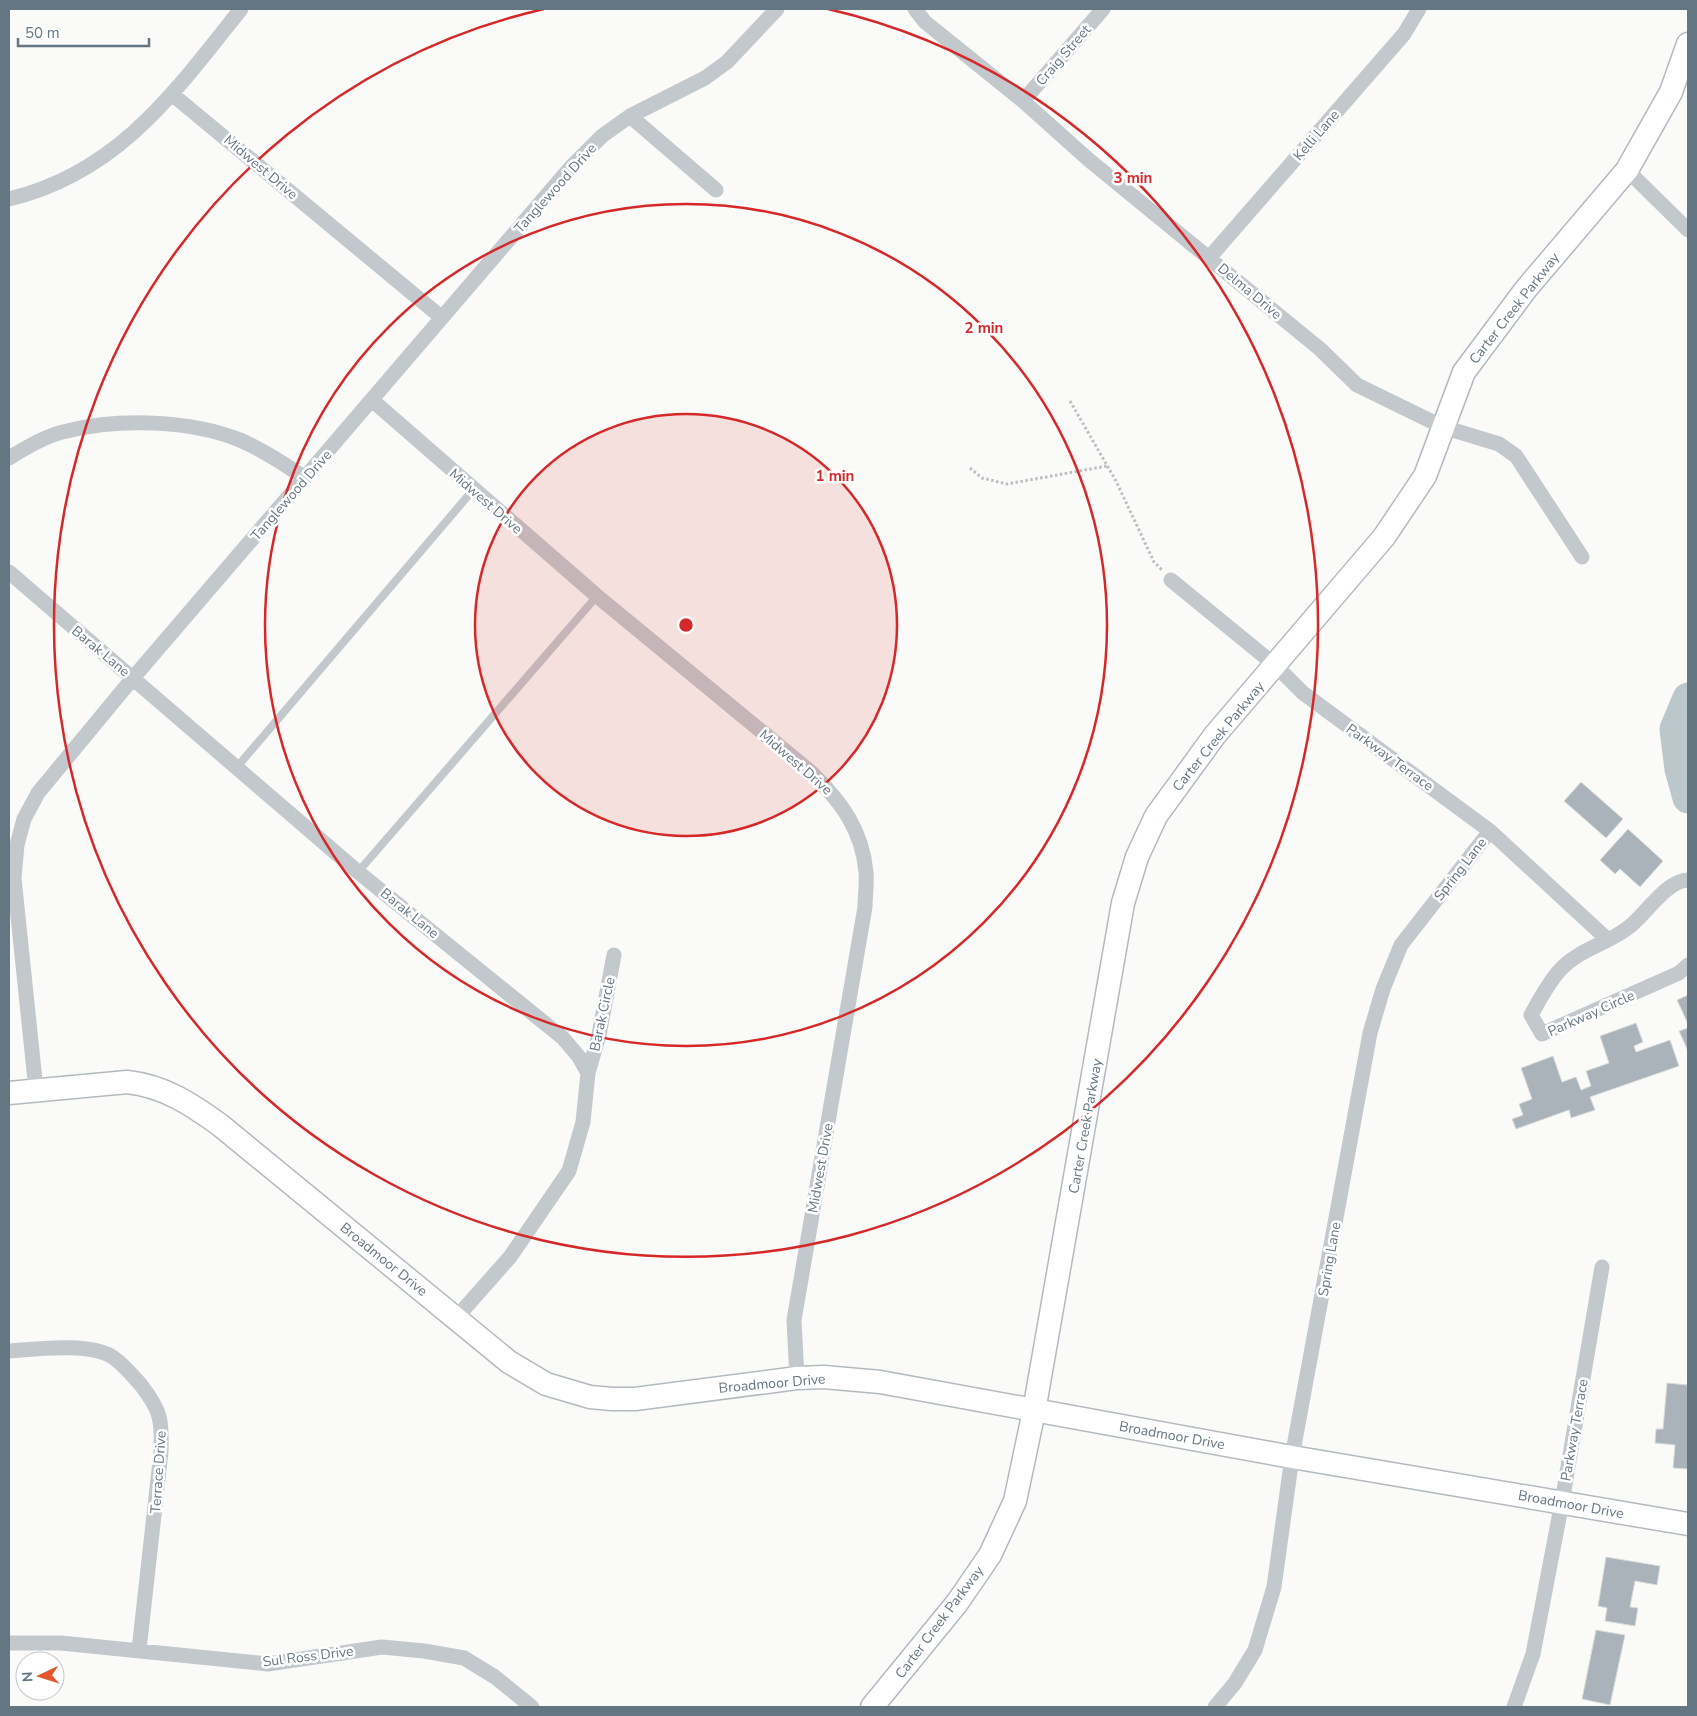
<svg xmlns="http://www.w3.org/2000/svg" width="1697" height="1716" font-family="'Nunito Sans',sans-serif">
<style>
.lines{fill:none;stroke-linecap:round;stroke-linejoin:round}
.river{stroke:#bbc7cb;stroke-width:31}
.building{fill:#aab3b9;stroke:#dcdcda}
.secondary-casing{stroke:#b3babf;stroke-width:25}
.path{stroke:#bbbfc2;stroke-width:3;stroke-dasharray:2.5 2.5;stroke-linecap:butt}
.lane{stroke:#c3c8cc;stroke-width:8}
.street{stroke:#c3c8cc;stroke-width:15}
.secondary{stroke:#fff;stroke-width:22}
.ring{fill:none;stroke:#d62828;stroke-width:2.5}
.labels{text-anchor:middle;stroke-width:5;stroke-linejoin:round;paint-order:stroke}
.street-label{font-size:14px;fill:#657683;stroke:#fff}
.centre{fill:#d62828;stroke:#fff;stroke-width:2.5}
.ring-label{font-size:15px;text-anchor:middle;font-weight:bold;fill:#d62828;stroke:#fff;stroke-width:5;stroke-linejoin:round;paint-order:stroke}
</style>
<rect width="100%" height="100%" fill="#fafaf8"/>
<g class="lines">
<!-- river -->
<path class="river" d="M1688 698 1675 729 1680 769 1688 798"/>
</g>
<!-- building -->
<path class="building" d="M1581 782 1623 819 1606 838 1564 801Z
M1628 829 1663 861 1640 887 1620 869 1615 874 1600 860Z
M1688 995V1024L1677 1000Z
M1636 1023 1643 1042 1634 1046 1636 1052 1670 1040 1679 1066 1590 1097 1595 1110 1571 1118 1569 1110 1516 1129 1512 1119 1523 1115 1519 1104 1532 1099 1521 1068 1553 1056 1562 1082 1576 1077 1581 1090 1591 1086 1586 1071 1609 1063 1600 1036Z
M1688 1028V1051L1679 1031Z
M1667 1383 1688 1385V1469L1673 1468 1675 1445 1655 1443 1656 1429H1663Z
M1606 1557 1660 1566 1657 1585 1635 1581 1630 1607 1638 1608 1635 1626 1605 1621 1607 1608 1598 1606Z
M1596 1630 1625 1635 1610 1705 1582 1699Z"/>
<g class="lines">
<!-- secondary casing -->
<g class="secondary-casing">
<path id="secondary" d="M9 1093 127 1082C164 1086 191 1104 220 1125L509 1362 546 1384 590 1397 612 1399H635L797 1378 824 1377 880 1382 1292 1457 1688 1524
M872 1707 957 1603 990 1555 1015 1501 1034 1411 1123 903 1137 857 1156 816 1215 735 1384 537 1425 476 1464 372 1526 289 1627 170 1671 92 1688 44"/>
</g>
<!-- path -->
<path class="path" d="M1070 401 1116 481 1154 562 1162 570
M970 468 982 478 1007 484 1107 466"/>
<!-- lane -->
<path class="lane" d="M237 767 473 490
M358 872 597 596"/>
<!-- street -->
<path class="street" d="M915 9 925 22 1023 101 1089 160 1320 349 1357 385 1443 427 1499 444 1516 456 1582 557
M173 95 441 317
M1023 101 1103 9
M630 116 716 190
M1627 170 1688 230
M9 199C118 173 175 92 241 9
M1209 258 1404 34 1419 9
M372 400 597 596 812 773C841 802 862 829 866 872 867 884 865 896 865 907L794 1320 797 1378
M9 458C27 447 47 435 67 431 119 418 190 420 240 440 263 450 284 464 305 478
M9 572 358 872 563 1038 579 1057 588 1073
M1171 580 1276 666 1303 693 1490 831 1607 939
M1688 880C1667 880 1645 915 1629 927 1608 944 1579 949 1560 970 1548 983 1540 999 1531 1015L1542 1034 1679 973 1688 965
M36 1090 14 878 17 845 24 819 38 793 133 678 572 166 602 136 630 116 705 78 727 62 777 9
M456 1318 510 1257 569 1171 583 1122 588 1073 599 1035 614 955
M9 1351C35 1349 92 1342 114 1358 124 1365 133 1376 141 1385 161 1411 162 1419 161 1452L139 1650
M9 1643H61L268 1664 382 1647 424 1651 464 1658 495 1677 532 1707
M1215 1707 1235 1683 1255 1650 1274 1587 1292 1457 1370 1033 1383 989 1401 945 1490 831
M1514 1707 1533 1654 1562 1502 1602 1267"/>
<!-- secondary -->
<use href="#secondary" class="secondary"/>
</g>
<!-- distance rings -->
<circle cx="686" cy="625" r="211" fill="#d62828" fill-opacity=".12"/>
<g class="ring">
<circle cx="686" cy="625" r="211"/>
<circle cx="686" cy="625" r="421"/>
<path d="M828 9A632 632 0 1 1 544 9"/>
</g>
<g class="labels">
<!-- street labels -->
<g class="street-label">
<text transform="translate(1063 55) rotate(-49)" y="5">Craig Street</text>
<text transform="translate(1316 135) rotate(-49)" y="5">Kelli Lane</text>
<text transform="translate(261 167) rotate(40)" y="5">Midwest Drive</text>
<text transform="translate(555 188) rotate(-48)" y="5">Tanglewood Drive</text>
<text transform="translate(1250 291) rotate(40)" y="5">Delma Drive</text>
<text transform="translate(1514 308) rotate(-52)" y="5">Carter Creek Parkway</text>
<text transform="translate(291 495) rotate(-49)" y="5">Tanglewood Drive</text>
<text transform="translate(486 501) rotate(41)" y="5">Midwest Drive</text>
<text transform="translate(101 651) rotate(40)" y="5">Barak Lane</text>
<text transform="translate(1218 736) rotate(-51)" y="5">Carter Creek Parkway</text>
<text transform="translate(1390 757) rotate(36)" y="5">Parkway Terrace</text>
<text transform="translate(796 762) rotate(41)" y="5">Midwest Drive</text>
<text transform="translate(1460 869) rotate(-52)" y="5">Spring Lane</text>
<text transform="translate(410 913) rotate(39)" y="5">Barak Lane</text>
<text transform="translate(1591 1013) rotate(-24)" y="5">Parkway Circle</text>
<text transform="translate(602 1014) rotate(-78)" y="5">Barak Circle</text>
<text transform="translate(1085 1126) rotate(-80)" y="5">Carter Creek Parkway</text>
<text transform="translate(820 1168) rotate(-80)" y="5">Midwest Drive</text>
<text transform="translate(384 1259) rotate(39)" y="5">Broadmoor Drive</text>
<text transform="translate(1329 1259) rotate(-80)" y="5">Spring Lane</text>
<text transform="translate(772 1383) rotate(-5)" y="5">Broadmoor Drive</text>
<text transform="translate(1574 1430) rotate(-80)" y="5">Parkway Terrace</text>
<text transform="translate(1172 1435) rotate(10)" y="5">Broadmoor Drive</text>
<text transform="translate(158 1472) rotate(-86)" y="5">Terrace Drive</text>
<text transform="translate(1571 1504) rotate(10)" y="5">Broadmoor Drive</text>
<text transform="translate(939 1622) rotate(-53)" y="5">Carter Creek Parkway</text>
<text transform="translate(308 1656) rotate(-7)" y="5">Sul Ross Drive</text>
</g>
</g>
<circle cx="686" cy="625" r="8" class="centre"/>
<g class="ring-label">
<text x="1133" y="183">3 min</text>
<text x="984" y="333">2 min</text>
<text x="835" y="481">1 min</text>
</g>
<!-- border -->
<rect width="1697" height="1716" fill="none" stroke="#657683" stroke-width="20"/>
<!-- north arrow -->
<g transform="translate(40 1676) rotate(266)"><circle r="24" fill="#ffffff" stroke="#c1c8cd"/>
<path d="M0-4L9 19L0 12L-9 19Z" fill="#e4572e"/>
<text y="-8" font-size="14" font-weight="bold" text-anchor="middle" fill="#657683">N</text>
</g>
<!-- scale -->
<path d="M18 38v8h131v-8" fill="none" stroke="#657683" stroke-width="2.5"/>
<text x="25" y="38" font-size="15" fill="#657683" stroke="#ffffff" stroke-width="4" paint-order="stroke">50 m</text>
</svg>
